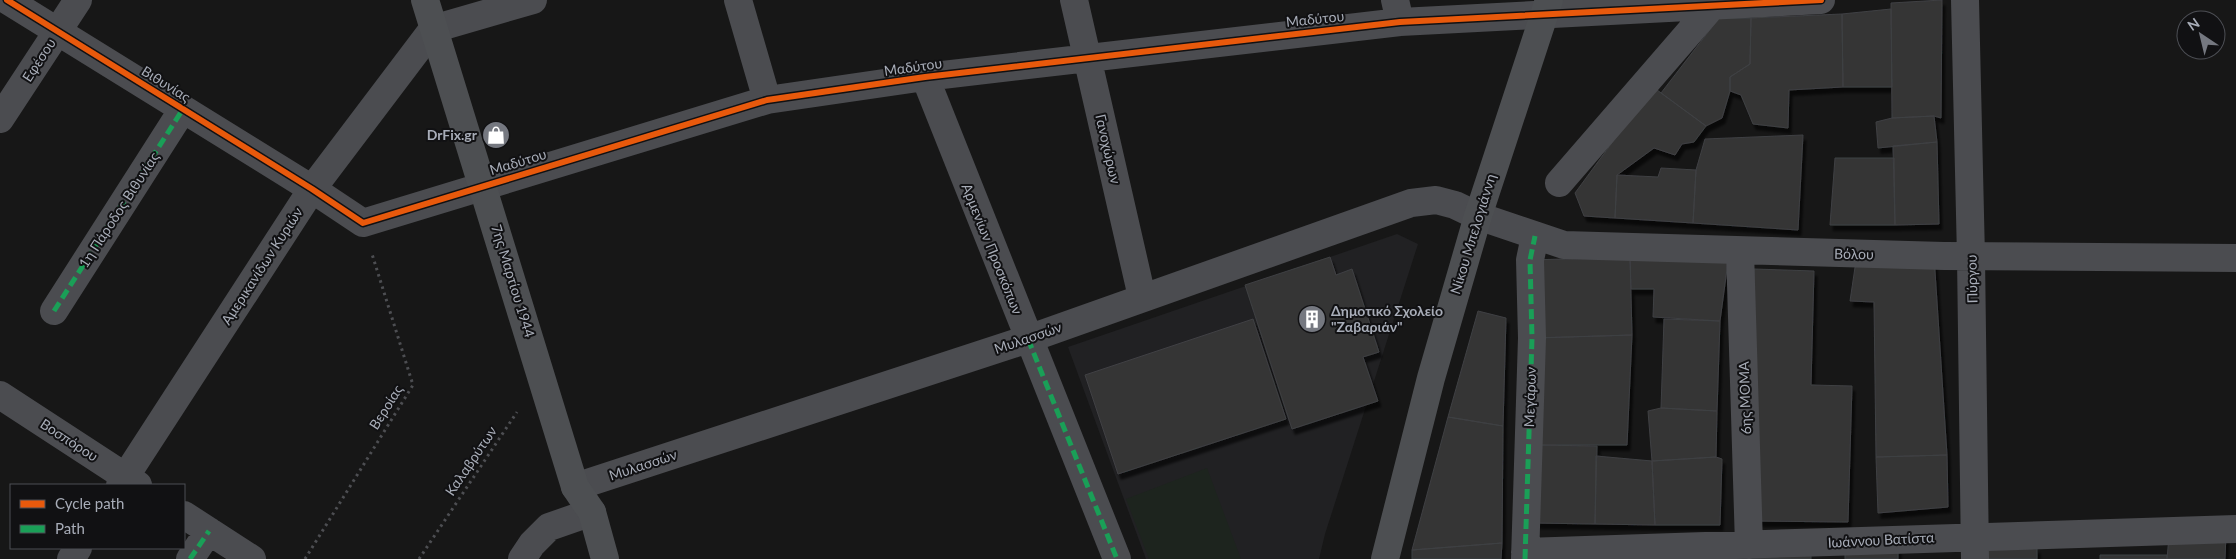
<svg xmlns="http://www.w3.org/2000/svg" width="2236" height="559" font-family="Lato,sans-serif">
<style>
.built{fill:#212123}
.green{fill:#1d241e}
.building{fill:#353536;stroke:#3f4043;filter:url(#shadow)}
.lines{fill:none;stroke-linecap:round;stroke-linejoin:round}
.path{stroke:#4d4e52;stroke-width:3;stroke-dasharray:2.5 4;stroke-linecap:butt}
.minor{stroke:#4b4c50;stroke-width:28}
.major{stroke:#4d4f52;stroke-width:28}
.quiet{stroke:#1a9f57;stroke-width:5;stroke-dasharray:10 5;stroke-linecap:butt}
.cycleway-casing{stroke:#111113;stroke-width:9}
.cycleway{stroke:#e8590c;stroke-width:6}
.labels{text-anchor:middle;stroke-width:4;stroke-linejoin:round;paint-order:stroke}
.street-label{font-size:14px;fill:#a8adb8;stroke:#111113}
.poi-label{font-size:14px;font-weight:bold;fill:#a8adb8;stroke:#111113;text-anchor:end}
</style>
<defs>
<filter id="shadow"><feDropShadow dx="3" dy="5.5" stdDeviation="1" flood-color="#0009"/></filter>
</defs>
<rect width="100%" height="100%" fill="#171717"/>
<!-- built -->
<path class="built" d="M1397 234 1418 244 1325 534 1319 559H1146L1068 347Z"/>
<!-- green -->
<path class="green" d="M1207 468 1241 559H1149L1126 499Z"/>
<!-- building -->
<path class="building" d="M1942 0 1941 118 1934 116 1892 118 1891 3Z
M1891 9 1892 87H1843L1842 14Z
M1842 14 1843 87 1789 90 1788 128 1753 124 1741 95 1730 91V77L1750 64 1751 18Z
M1719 18H1751L1750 64 1730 77V91L1722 118 1706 126 1661 93Z
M1653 87 1706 126 1694 142 1682 144 1675 155 1654 148 1617 175 1615 218 1584 216 1575 193Z
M1934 116 1937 142 1878 148 1876 122 1892 118Z
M1803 135 1798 230 1693 223 1696 170 1705 139Z
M1937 142 1939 224 1895 225 1893 146Z
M1835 158H1894L1895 225H1830Z
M1661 168 1696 170 1693 223 1615 218 1617 175 1658 177Z
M1729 254 1720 321 1653 317 1654 289H1631L1630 257Z
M1857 254 1934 256 1947 455 1876 457 1874 302 1850 301Z
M1330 257 1336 275 1352 269 1379 352 1363 357 1378 401 1292 429 1245 285Z
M1630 257 1632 335 1532 338 1530 260Z
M1754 269 1814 271 1811 385 1852 386 1848 522 1751 521Z
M1478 311 1506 318 1503 426 1448 417Z
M1253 319 1286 419 1118 474 1085 375Z
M1664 319 1720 321 1717 411 1661 408Z
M1632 335 1627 445H1535L1537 338Z
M1661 408 1717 411 1716 457 1652 461 1648 411Z
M1448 417 1503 426 1502 543 1412 550Z
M1535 445 1597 446 1595 524 1533 523Z
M1947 455 1948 507 1878 513 1876 457Z
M1596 456 1652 461 1655 525 1595 524Z
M1716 457 1722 459 1720 525H1655L1652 461Z
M2226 534 2225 559H2167L2169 536Z
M1502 543 1501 559H1412V550Z
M1898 548V559H1845V551Z
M2037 548V559H1980L1982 550Z
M1811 555V559H1735L1734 556Z
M2100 555H2167V559H2100Z"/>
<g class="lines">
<!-- path -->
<path class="path" d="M305 559 413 385 372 254
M419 559 517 412"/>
<!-- minor -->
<path class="minor" d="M7 0 312 189 363 223 767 100 925 77 1400 22 1821 0
M738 0 767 100
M1074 0 1142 297
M1395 0 1400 22
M1965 0 1971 257 1975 559
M925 77 1117 559
M0 119 78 0
M1559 183 1713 5
M1740 251 1749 545
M54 311 183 109
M0 395 138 485
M120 485 312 189 433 29 533 0
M575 487 1028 339 1411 203 1436 200 1455 205 1478 216 1564 245 1944 256 2236 258
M184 515 252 559
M1525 552C1762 545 1999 535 2236 529
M71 559 78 548
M190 559 209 531
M522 559 532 544 549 527 592 512
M1525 559 1532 338 1530 260 1535 236"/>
<!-- major -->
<path class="major" d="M425 0 575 487 592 512 605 559
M1385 559 1431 378 1478 216 1549 0"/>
<!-- quiet -->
<path class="quiet" d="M54 311 183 109
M1028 339 1117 559
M190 559 209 531
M1525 559 1532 338 1530 260 1535 236"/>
<!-- cycleway casing -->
<g class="cycleway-casing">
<path id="cycleway" d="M7 0 312 189 363 223 767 100 925 77 1400 22 1821 0"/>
</g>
<!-- cycleway -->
<use href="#cycleway" class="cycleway"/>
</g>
<!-- icons -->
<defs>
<g id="shop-disc" transform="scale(1.4375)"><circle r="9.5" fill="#757880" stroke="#111113"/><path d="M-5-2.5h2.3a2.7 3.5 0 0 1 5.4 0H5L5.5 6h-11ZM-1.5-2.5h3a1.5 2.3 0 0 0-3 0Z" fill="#fff"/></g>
<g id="building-disc" transform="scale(1.4375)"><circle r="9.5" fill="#757880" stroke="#111113"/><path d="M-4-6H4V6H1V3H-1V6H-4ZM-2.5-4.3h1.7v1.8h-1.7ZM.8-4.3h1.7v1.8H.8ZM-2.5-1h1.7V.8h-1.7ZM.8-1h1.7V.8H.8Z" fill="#fff"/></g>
</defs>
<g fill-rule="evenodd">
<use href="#shop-disc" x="496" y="135"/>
<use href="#building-disc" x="1312" y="319"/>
</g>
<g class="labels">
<!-- street labels -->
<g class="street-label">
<text transform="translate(1315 19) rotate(-6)" y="5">Μαδύτου</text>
<text transform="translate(39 60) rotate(-57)" y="5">Εφέσου</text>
<text transform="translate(913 67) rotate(-8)" y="5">Μαδύτου</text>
<text transform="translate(166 84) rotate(32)" y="5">Βιθυνίας</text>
<text transform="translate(1108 149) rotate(77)" y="5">Γανοχώρων</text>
<text transform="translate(518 162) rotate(-17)" y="5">Μαδύτου</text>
<text transform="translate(119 210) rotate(-57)" y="5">1η Πάροδος Βιθυνίας</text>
<text transform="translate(1473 234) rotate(-73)" y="5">Νίκου Μπελογιάννη</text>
<text transform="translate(992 249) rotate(68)" y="5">Αρμενίων Προσκόπων</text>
<text transform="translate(1854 254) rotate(1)" y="5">Βόλου</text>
<text transform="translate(262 266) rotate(-57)" y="5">Αμερικανίδων Κυριών</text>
<text transform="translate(1972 279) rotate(-91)" y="5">Πύργου</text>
<text transform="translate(513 281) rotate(73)" y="5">7ης Μαρτίου 1944</text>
<text transform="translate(1028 338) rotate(-19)" y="5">Μυλασσών</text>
<text transform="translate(1530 397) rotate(-88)" y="5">Μεγάρων</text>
<text transform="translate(1745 398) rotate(-92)" y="5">6ης ΜΟΜΑ</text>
<text transform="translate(386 407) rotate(-58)" y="5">Βεροίας</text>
<text transform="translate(69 440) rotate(33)" y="5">Βοσπόρου</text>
<text transform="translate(471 461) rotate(-56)" y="5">Καλαβρύτων</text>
<text transform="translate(643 465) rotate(-18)" y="5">Μυλασσών</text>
<text transform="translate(1881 540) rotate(-3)" y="5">Ιωάννου Βατίστα</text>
</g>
<!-- poi labels -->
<g class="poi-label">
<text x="477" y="140">DrFix.gr</text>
<text x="1331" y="316" text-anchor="start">Δημοτικό Σχολείο<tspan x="1331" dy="16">"Ζαβαριάν"</tspan></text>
</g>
</g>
<!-- legend -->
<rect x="10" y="484" width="175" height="65" fill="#111113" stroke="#4d4f55"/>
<rect x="20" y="500" width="25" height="8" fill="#e8590c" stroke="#4d4f55"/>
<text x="55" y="509" font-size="15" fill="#a8adb8">Cycle path</text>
<rect x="20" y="525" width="25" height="8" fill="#1a9f57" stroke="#4d4f55"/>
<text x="55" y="534" font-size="15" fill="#a8adb8">Path</text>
<!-- north arrow -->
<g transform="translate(2201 35) rotate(325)"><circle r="24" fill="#111113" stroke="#4d4f55"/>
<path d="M0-4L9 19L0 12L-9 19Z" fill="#757880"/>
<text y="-8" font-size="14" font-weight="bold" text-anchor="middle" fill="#a8adb8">N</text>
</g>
</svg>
